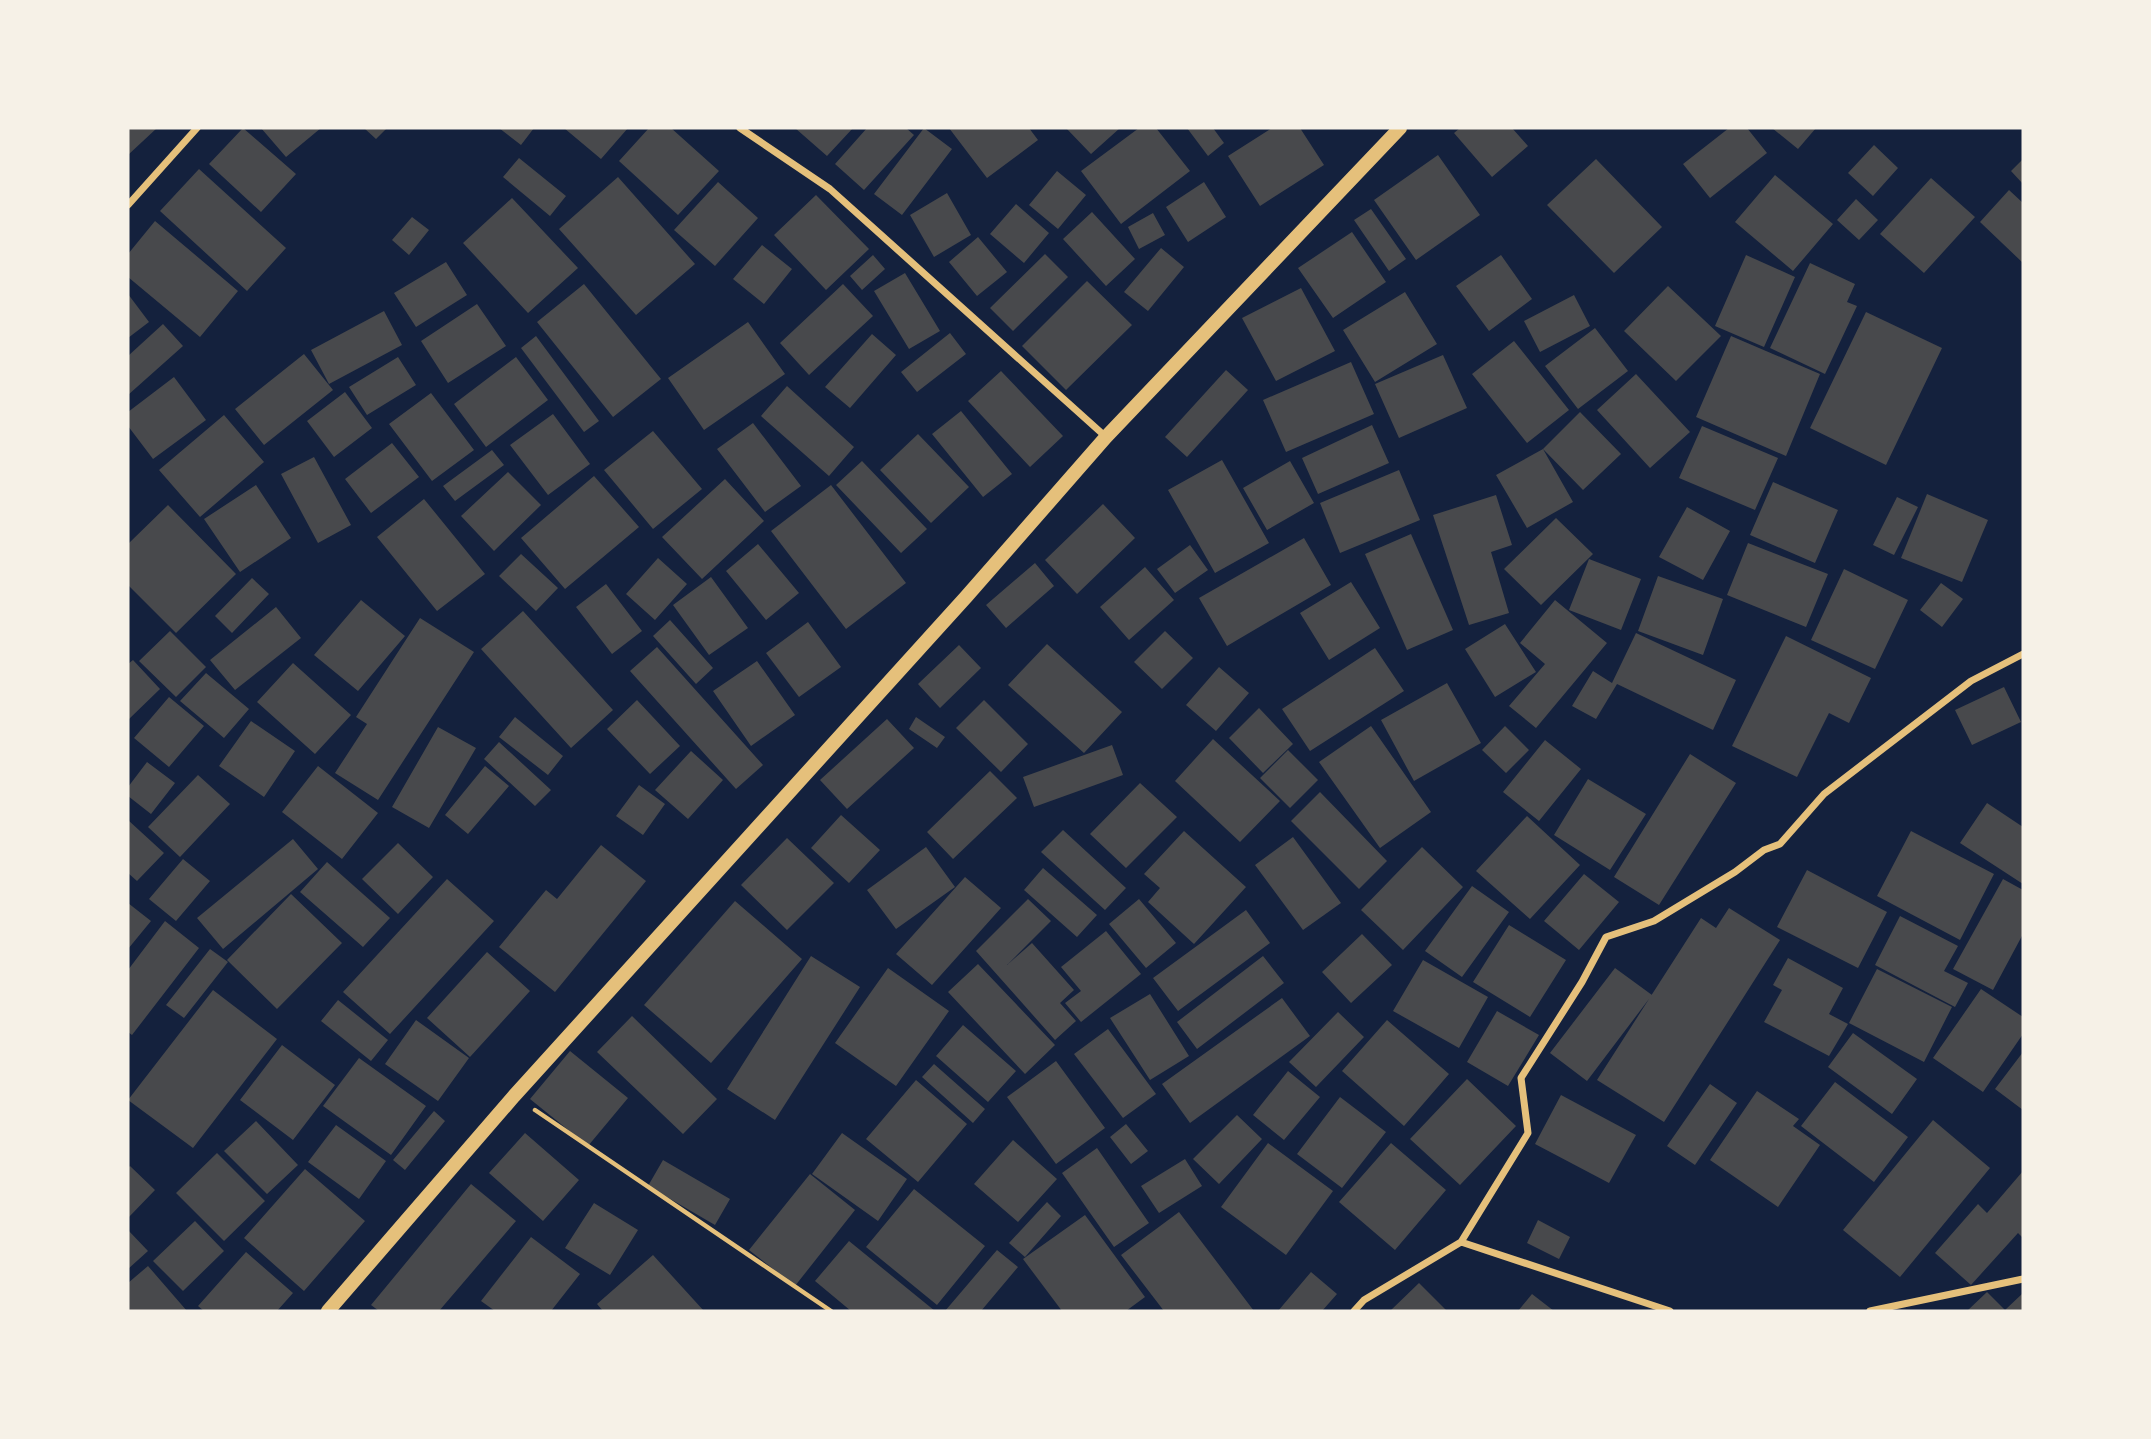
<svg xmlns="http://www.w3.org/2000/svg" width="2151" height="1439" font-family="Roboto,sans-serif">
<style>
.building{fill:#48494c}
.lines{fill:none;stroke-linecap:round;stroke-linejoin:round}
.path{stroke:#e5c07b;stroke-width:4.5}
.minor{stroke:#e5c07b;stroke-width:7}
.secondary{stroke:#e5c07b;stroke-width:14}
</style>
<rect width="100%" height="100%" fill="#14213d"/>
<!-- building -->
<path class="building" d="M128 128H157L128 155Z
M243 128 296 174 261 212 209 164Z
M261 128H321L286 157Z
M364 128H387L376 139Z
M499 128H534L521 145Z
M564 128H628L601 159Z
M649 128H671L719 171 678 215 619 161Z
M795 128H853L827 156Z
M867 128H906L914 135 864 190 835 164Z
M924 128 952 149 902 215 874 194Z
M949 128H1029L1038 140 987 178Z
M1066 128H1120L1091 154Z
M1139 128H1156L1190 171 1121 224 1081 171Z
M1187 128H1213L1224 143 1208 156Z
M1272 128H1300L1324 165 1260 206 1228 156Z
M1460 128H1512L1528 146 1492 177 1454 133Z
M1729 128H1747L1767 153 1710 198 1683 164Z
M1772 128H1816L1798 149Z
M1874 145 1898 168 1873 196 1848 173Z
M1438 155 1480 215 1416 260 1374 200Z
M519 158 566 196 550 216 503 177Z
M1596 159 1662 227 1614 273 1547 205Z
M2023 159V184L2011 171Z
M199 169 286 248 247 291 160 211Z
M1057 171 1086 195 1058 229 1029 205Z
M1775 175 1833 224 1793 271 1735 222Z
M618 177 695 264 636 315 559 229Z
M1931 178 1975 217 1924 273 1880 234Z
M718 182 758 218 715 266 674 230Z
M1204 182 1226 217 1188 242 1166 207Z
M2009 190 2023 203V263L1980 222Z
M947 193 971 235 934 257 910 215Z
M816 195 869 249 826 290 774 235Z
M512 198 578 268 528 313 463 243Z
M1856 199 1878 220 1859 240 1837 220Z
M1016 204 1049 233 1024 263 990 234Z
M1371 209 1406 259 1389 271 1354 220Z
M1092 212 1135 259 1106 286 1063 239Z
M1153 213 1165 235 1139 249 1128 227Z
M412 217 429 230 409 255 392 240Z
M155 221 238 291 200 337 128 277V254Z
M1352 232 1386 282 1333 318 1298 268Z
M978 237 1007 272 977 296 949 262Z
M762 245 792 269 764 304 733 279Z
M1161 248 1184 267 1148 311 1124 292Z
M1045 254 1068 277 1013 331 990 308Z
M873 255 885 269 862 290 850 276Z
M1501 255 1532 299 1489 331 1456 286Z
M1746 255 1795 277 1764 347 1715 326Z
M446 262 467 295 416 327 394 293Z
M1810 263 1855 284 1847 302 1857 306 1825 374 1770 348Z
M905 273 940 331 909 349 874 291Z
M1087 281 1132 325 1066 390 1022 346Z
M584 284 661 379 613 417 537 322Z
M843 284 873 316 809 375 780 343Z
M1668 286 1721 336 1676 381 1624 331Z
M1301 288 1335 351 1276 381 1242 318Z
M1405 292 1437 344 1375 382 1343 330Z
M128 294 149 322 128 338Z
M1574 295 1590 326 1540 352 1524 321Z
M477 304 506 346 448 383 421 341Z
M384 311 402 345 329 384 311 350Z
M1866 312 1942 348 1886 465 1810 428Z
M748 322 785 374 704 430 668 378Z
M163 324 183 346 128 395V356Z
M1595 328 1628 371 1578 409 1545 366Z
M950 333 966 354 917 392 901 372Z
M872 334 896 355 850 408 825 387Z
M536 336 599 421 584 432 521 348Z
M1731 336 1820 374 1786 456 1696 417Z
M1514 341 1569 410 1527 443 1472 374Z
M304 354 333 390 264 445 235 409Z
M1443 355 1467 408 1399 438 1375 384Z
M398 357 416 385 367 415 349 387Z
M516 357 548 400 486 447 454 404Z
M1351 362 1374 414 1286 452 1263 400Z
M1226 370 1248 390 1187 457 1165 437Z
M1001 371 1063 436 1030 467 968 401Z
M1636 374 1690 432 1650 468 1597 410Z
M174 377 206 420 153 459 128 426V412Z
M787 386 854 447 829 476 761 416Z
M345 392 372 428 334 457 307 421Z
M431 393 474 450 432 481 389 424Z
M961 411 1012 474 983 497 932 434Z
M1580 412 1621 454 1583 490 1543 449 1573 502 1527 528 1496 475 1543 449Z
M553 414 590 464 548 495 510 445Z
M224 415 264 462 200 517 159 470Z
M753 423 801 486 765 512 717 449Z
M1372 425 1389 463 1318 494 1302 458Z
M1702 426 1778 458 1755 510 1679 478Z
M653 431 702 489 653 529 604 470Z
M918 434 969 487 931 523 880 470Z
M392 443 419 477 371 513 345 479Z
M492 450 504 465 455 501 443 486Z
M314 457 351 525 318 543 281 474Z
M1222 460 1269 543 1215 573 1168 490Z
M862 461 927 529 901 553 836 485Z
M1290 461 1314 503 1267 530 1243 488Z
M1399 470 1420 520 1340 553 1320 503Z
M508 472 541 505 494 551 461 516Z
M594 476 639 527 565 589 521 538Z
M725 479 764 521 702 579 662 537Z
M1773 482 1838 510 1815 563 1750 535Z
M256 485 291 538 240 572 204 519Z
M831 485 906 583 846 629 771 531Z
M1927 494 1988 520 1962 582 1901 558Z
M1496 495 1512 545 1491 552 1509 613 1469 625 1433 515Z
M1897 497 1918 507 1894 555 1873 545Z
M424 499 485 574 437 611 377 537Z
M1103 504 1135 538 1077 594 1045 560Z
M168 505 236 574 176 633 128 585V544Z
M1687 507 1730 531 1703 580 1659 557Z
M1556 518 1593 554 1541 605 1504 569Z
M1411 534 1453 630 1407 650 1365 554Z
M1304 538 1331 585 1227 646 1199 598Z
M1748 543 1828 574 1806 627 1727 595Z
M758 544 799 593 766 620 726 571Z
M1190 545 1208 570 1175 593 1157 569Z
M521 554 558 588 536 611 499 576Z
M658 558 687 584 655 620 626 594Z
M1589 559 1641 579 1621 630 1569 610Z
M1035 563 1054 586 1006 628 986 605Z
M1145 567 1174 600 1129 640 1100 607Z
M1844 569 1908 600 1875 669 1811 640Z
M1658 576 1723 599 1703 655 1638 631Z
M711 577 748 628 709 655 673 605Z
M252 578 269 594 232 633 215 616Z
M1351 582 1380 628 1329 660 1300 613Z
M1941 583 1963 599 1942 627 1920 610Z
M606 584 642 631 612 654 576 607Z
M361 600 405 636 358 691 314 655Z
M1555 600 1607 643 1536 728 1509 706 1545 664 1520 643Z
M276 607 301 638 235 690 210 660Z
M523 611 613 710 571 748 481 649Z
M420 618 474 652 378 800 335 773 367 724 356 717Z
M670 620 713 668 696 684 653 636Z
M808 622 841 667 799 697 766 653Z
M1505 624 1536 672 1495 697 1465 649Z
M170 631 206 667 176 697 139 661Z
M1165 631 1193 658 1162 689 1134 662Z
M1636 633 1736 680 1713 730 1617 684 1596 719 1572 706 1593 671 1612 683Z
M1786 636 1871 678 1849 723 1829 713 1797 777 1732 746Z
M1047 644 1122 712 1084 753 1008 685Z
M959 645 981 668 940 708 918 684Z
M657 647 763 765 736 789 630 671Z
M1375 648 1404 691 1310 751 1282 709Z
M133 660 160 689 128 720V664Z
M757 661 795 715 751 746 713 691Z
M293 663 351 715 315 754 257 702Z
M1219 667 1249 693 1216 731 1186 705Z
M206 673 249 709 224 738 180 701Z
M1447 683 1481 743 1414 781 1381 720Z
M2004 687 2021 722 1972 745 1955 710Z
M169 697 204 726 169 767 134 738Z
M637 700 680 746 650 774 607 729Z
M984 700 1028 744 1001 772 956 728Z
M1259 708 1293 744 1263 773 1229 738Z
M515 717 563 756 548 775 499 737Z
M916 717 945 737 937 748 909 729Z
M887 719 914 748 847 809 820 780Z
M251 721 295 751 264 797 219 766Z
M1371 726 1431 812 1380 848 1319 762Z
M1505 726 1529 750 1506 773 1482 750Z
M438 727 476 748 429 828 392 807Z
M1213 739 1280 801 1240 842 1175 781Z
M1545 740 1581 769 1539 821 1503 792Z
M499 742 551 790 535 806 484 759Z
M1112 745 1123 775 1034 807 1023 777Z
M1288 750 1318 780 1290 808 1260 778Z
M691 751 723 780 688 819 655 790Z
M1690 754 1736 783 1659 905 1614 877Z
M147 762 175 783 151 814 128 796V787Z
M318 766 378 813 342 859 282 812Z
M485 766 509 786 468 834 445 815Z
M990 771 1017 798 953 859 927 832Z
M198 775 230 804 180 857 148 827Z
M1588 779 1646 814 1610 870 1554 835Z
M1140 783 1177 817 1126 868 1090 834Z
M639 785 665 804 643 835 616 816Z
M1320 792 1387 861 1359 889 1291 821Z
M1987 803 2023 827V884L1960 843Z
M841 815 880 850 849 883 811 848Z
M1527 816 1580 865 1530 919 1476 871Z
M128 820 164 853 137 881 128 873Z
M1063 830 1126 888 1105 910 1041 852Z
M1184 831 1246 887 1194 944 1148 902 1160 888 1144 874Z
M1911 831 1994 874 1960 940 1877 896Z
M1293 837 1341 903 1303 930 1255 865Z
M787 838 834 883 787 930 741 885Z
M293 839 318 869 223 949 197 918Z
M398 843 433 877 398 914 362 879Z
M601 845 646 881 555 992 499 947 546 890 557 899Z
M926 847 955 887 896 929 867 890Z
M1422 847 1463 887 1403 950 1361 910Z
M183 859 210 881 176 921 149 899Z
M327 862 390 918 363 947 300 892Z
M1043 868 1097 915 1077 937 1024 890Z
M1807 870 1887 912 1858 968 1777 927Z
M1584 874 1619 902 1579 950 1544 921Z
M965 877 1001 908 932 985 896 954Z
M447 879 494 921 390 1034 343 992Z
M2003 879 2023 890V934L1993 990 1953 969Z
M1472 886 1509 912 1462 977 1425 951Z
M291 894 342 943 277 1009 227 960Z
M1028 899 1051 921 1007 965 1032 943 1074 990 1060 1003 1076 1021 1055 1040 976 951Z
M1139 899 1176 943 1146 968 1109 924Z
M735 901 802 959 711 1063 644 1005Z
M128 903 151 921 128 949Z
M1729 908 1780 940 1664 1122 1597 1080 1701 918 1716 928Z
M1246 910 1270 943 1178 1011 1153 978Z
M1900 916 1958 946 1944 971 1968 983 1955 1007 1875 965Z
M165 921 199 948 132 1035 128 1032V970Z
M1509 925 1566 960 1530 1017 1473 982Z
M1106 931 1141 974 1081 1022 1065 1003 1081 991 1061 967Z
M1362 934 1392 965 1351 1003 1322 972Z
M210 949 228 962 184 1018 166 1005Z
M487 952 530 991 470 1057 427 1018Z
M811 956 860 987 775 1120 727 1089Z
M1263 956 1284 983 1197 1049 1177 1022Z
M1788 958 1843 988 1829 1014 1848 1024 1829 1056 1764 1022 1782 990 1773 985Z
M1423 960 1488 997 1459 1048 1393 1011Z
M978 964 1055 1045 1025 1074 948 992Z
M888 968 949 1011 896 1086 835 1043Z
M1615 968 1652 995 1587 1081 1550 1053Z
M1877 969 1952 1007 1924 1062 1849 1023Z
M1981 989 2023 1017V1034L1983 1092 1933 1058Z
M213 990 277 1039 193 1148 128 1100Z
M1150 994 1189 1056 1150 1080 1110 1018Z
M1282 998 1310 1036 1190 1123 1162 1084Z
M338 1000 388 1040 371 1061 321 1021Z
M1497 1011 1539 1035 1508 1086 1467 1062Z
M1338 1012 1364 1037 1316 1087 1289 1062Z
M632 1016 717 1099 683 1134 597 1052Z
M416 1020 469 1058 438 1101 385 1064Z
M1387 1020 1449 1074 1404 1126 1342 1071Z
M963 1025 1016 1071 988 1102 936 1056Z
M1108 1029 1156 1094 1123 1118 1074 1054Z
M1853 1033 1917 1079 1892 1114 1828 1067Z
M282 1045 335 1085 293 1140 240 1100Z
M570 1051 628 1098 588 1146 530 1099Z
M2023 1052V1110L1995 1089Z
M359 1058 426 1106 391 1155 323 1106Z
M1056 1061 1105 1128 1056 1164 1007 1097Z
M934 1064 985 1109 973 1123 922 1077Z
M1288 1071 1320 1097 1284 1140 1253 1115Z
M1467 1079 1516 1126 1460 1185 1410 1139Z
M916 1080 967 1124 918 1182 866 1139Z
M1835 1082 1908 1137 1874 1182 1801 1126Z
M1710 1084 1737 1103 1695 1165 1667 1146Z
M1757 1091 1799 1119 1793 1126 1820 1145 1778 1207 1710 1160Z
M1561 1095 1636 1135 1609 1183 1535 1144Z
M1340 1097 1386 1132 1342 1188 1297 1154Z
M434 1111 445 1121 405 1170 393 1160Z
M1237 1115 1262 1139 1219 1184 1193 1159Z
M1933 1120 1990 1168 1900 1277 1843 1230Z
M256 1121 298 1165 267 1194 224 1151Z
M1126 1124 1148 1151 1131 1164 1110 1137Z
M336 1125 386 1161 359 1199 308 1162Z
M525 1133 579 1180 543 1221 489 1173Z
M842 1133 907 1179 878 1221 812 1174Z
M1013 1140 1057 1179 1018 1222 974 1184Z
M1268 1143 1333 1191 1286 1255 1221 1207Z
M1391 1143 1446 1190 1395 1250 1339 1202Z
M1097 1148 1149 1223 1114 1247 1062 1173Z
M217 1153 265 1201 224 1241 176 1193Z
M1185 1159 1202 1186 1159 1213 1141 1186Z
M663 1160 730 1199 715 1225 648 1186Z
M130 1166 155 1190 128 1218V1168Z
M305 1169 365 1221 304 1291 244 1238Z
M2023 1171V1238L2018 1233 1971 1285 1935 1253 1978 1204 1987 1213Z
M810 1174 855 1210 795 1286 749 1250Z
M471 1184 516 1221 439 1311H379L371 1305Z
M914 1189 985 1246 937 1305 866 1247Z
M1047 1202 1061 1216 1025 1257 1009 1243Z
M594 1203 638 1230 610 1275 565 1248Z
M1179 1212 1254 1311H1164L1121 1255Z
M1085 1215 1145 1297 1126 1311H1062L1023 1259Z
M1538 1220 1570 1237 1559 1259 1527 1243Z
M195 1221 224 1251 183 1291 153 1261Z
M128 1230 148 1251 128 1269Z
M531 1237 580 1274 551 1311H495L481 1301Z
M849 1241 935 1311H851L815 1281Z
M997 1250 1018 1267 981 1311H945Z
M246 1252 293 1293 277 1311H204L198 1306Z
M653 1255 704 1311H603L597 1304Z
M148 1266 187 1311H128V1283Z
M1311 1272 1337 1294 1322 1311H1278Z
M1419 1283 1447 1311H1390Z
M1987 1292 2005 1310 2023 1293V1311H1967Z
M1532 1294 1554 1311H1518Z"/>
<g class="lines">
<!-- path -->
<path class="path" d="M535 1110 831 1311"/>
<!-- minor -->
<path class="minor" d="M740 128 830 189 1106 437
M128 205 197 128
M1461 1242 1670 1311
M1354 1311 1364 1300 1461 1242 1528 1133 1521 1078 1582 982 1606 937 1654 921 1735 872 1764 850 1780 844 1824 794 1971 681 2023 654
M1870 1311 2023 1279"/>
<!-- secondary -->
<path class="secondary" d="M328 1311 514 1096 966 597 1106 437 1400 128"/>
</g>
<!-- border -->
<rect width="2151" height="1439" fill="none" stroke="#f6f1e7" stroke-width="259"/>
</svg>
